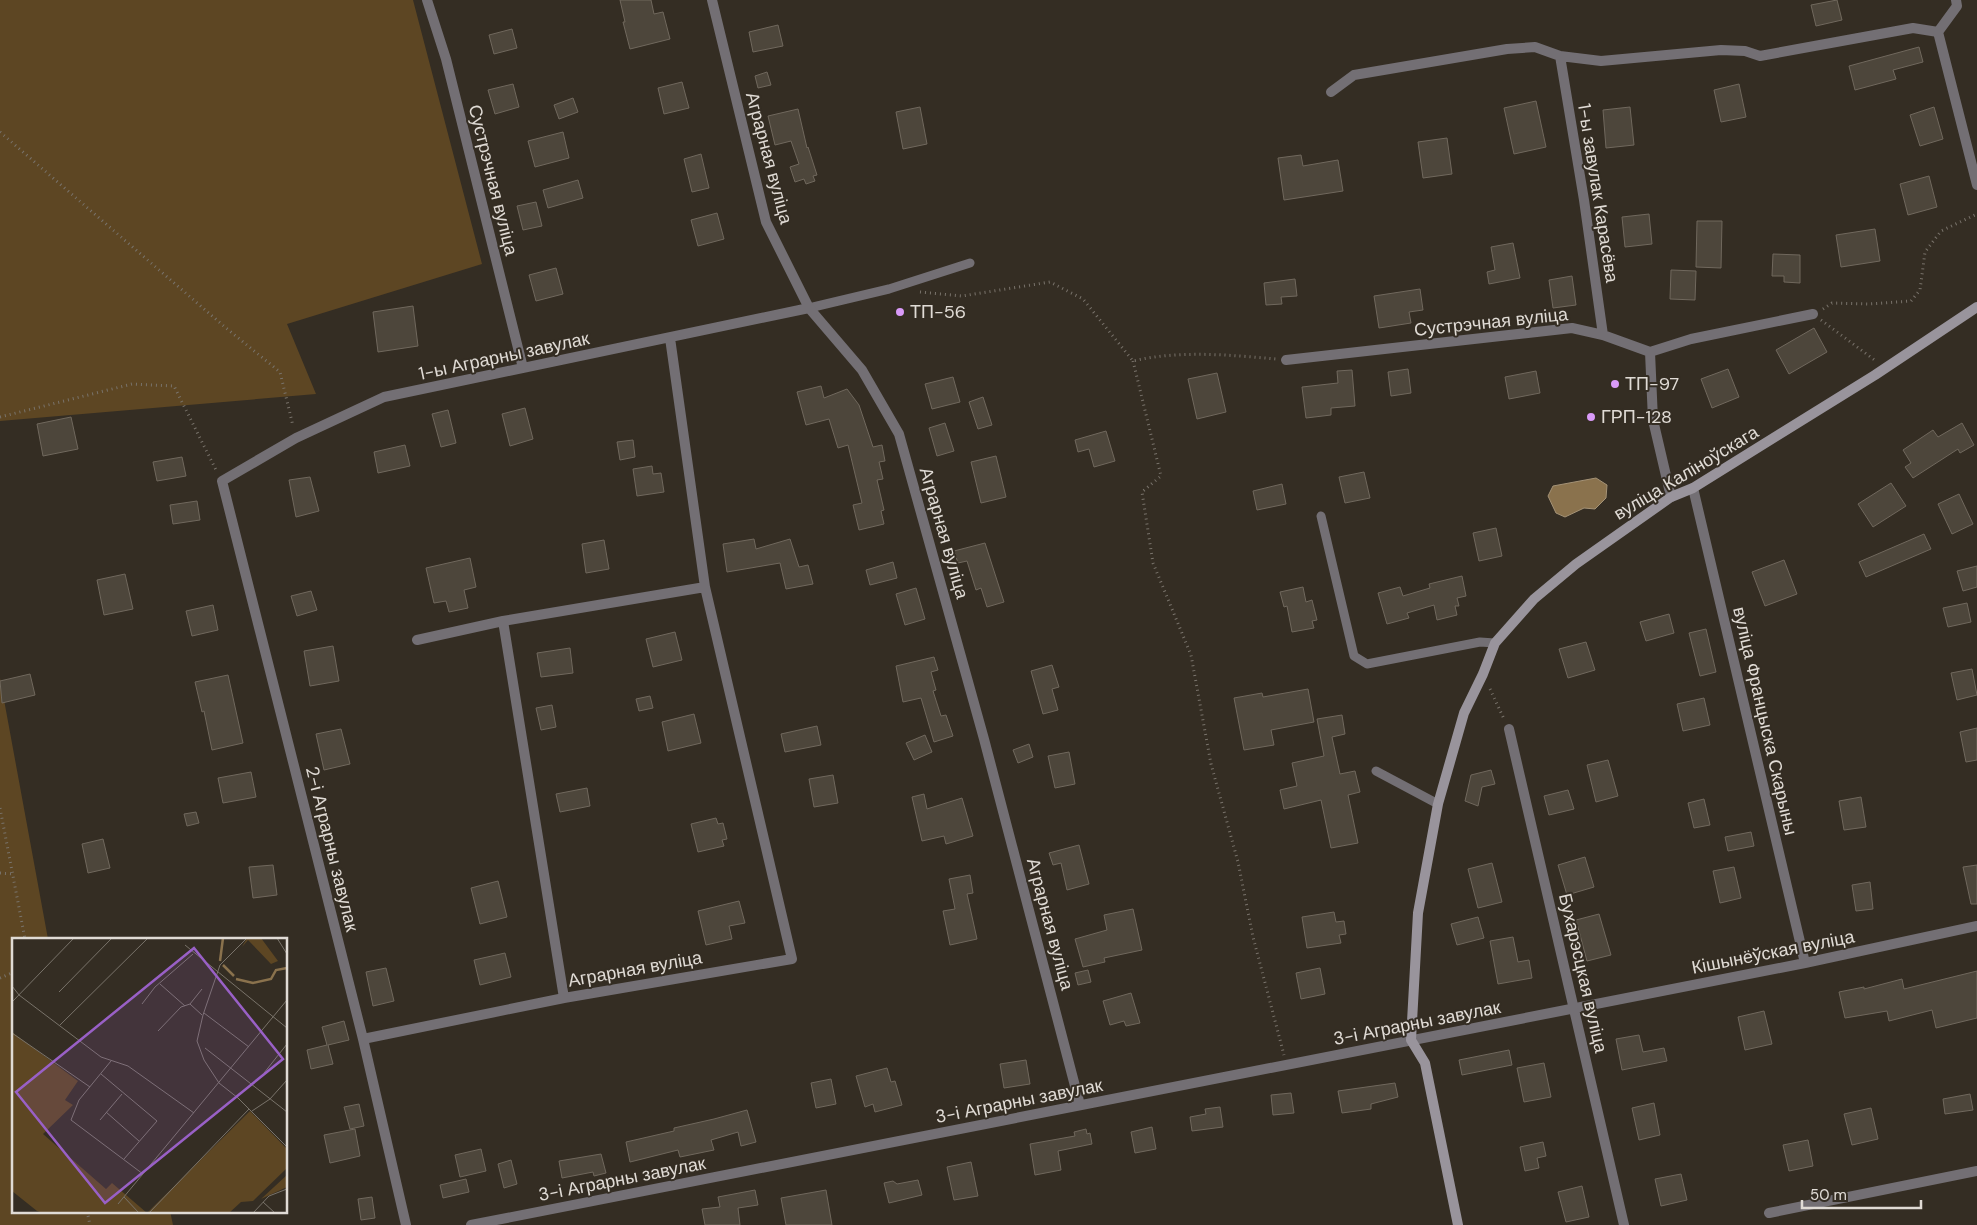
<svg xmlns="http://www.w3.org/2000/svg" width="1977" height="1225" font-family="'DM Sans',sans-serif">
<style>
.green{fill:#5d4623}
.water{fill:#8a724d;stroke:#a49276}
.building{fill:#4d463b;stroke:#70685d}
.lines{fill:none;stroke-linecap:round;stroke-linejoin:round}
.path{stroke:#79736b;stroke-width:3;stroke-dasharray:1 4;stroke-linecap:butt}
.lane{stroke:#736f74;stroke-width:9}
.street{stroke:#736f74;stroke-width:10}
.secondary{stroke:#99949c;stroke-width:10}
.poi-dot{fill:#d99af8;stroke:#342d23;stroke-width:2}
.labels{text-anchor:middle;stroke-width:4;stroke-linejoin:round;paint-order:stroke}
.street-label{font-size:18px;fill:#e0dbd5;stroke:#342d23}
.poi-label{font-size:18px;fill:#e0dbd5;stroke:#342d23;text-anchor:start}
.inset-river{fill:none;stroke:#8a724d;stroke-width:2.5}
.inset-road{fill:none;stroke:#79736a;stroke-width:1}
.view{fill:#9960c6;fill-opacity:0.15;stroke:#9960c6;stroke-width:2.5}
.inset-edge{fill:none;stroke:#e0dbd5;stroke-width:2.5}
</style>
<rect width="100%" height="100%" fill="#342d23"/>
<!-- green -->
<path class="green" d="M0 0H413L482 264 287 324 316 394 0 421Z
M0 678 48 939H14V1211H170L173 1225H0Z"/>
<!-- water -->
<path class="water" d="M1596 478 1607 485 1606 498 1595 509 1584 508 1565 517 1556 513 1548 496 1553 486Z"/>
<!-- building -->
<path class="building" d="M620 0H651L654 14 663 12 670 39 630 49 623 22H625Z
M1837 0 1842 20 1816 26 1811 5Z
M778 25 783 46 753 52 749 32Z
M512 29 517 48 494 54 489 35Z
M1919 47 1923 62 1893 70 1896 79 1855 90 1849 66Z
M767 72 771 85 758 88 755 76Z
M682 82 689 108 664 114 658 88Z
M513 84 519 107 495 114 488 90Z
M1739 84 1746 117 1721 122 1714 90Z
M573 98 578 112 559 119 554 105Z
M1536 101 1546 147 1514 154 1504 108Z
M920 107 927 144 903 149 896 112Z
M1630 107 1634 145 1606 148 1603 110Z
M1934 107 1943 139 1920 146 1910 115Z
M798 109 807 148 808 147 817 175 813 176 815 181 806 184 804 179 795 182 790 167 799 164 791 141 775 145 768 116Z
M563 132 569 158 535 167 528 141Z
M1447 138 1452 174 1423 178 1418 142Z
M701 154 709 188 692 192 684 159Z
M1301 155 1303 166 1338 160 1343 191 1284 200 1278 158Z
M1929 176 1937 207 1908 215 1900 184Z
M578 180 583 198 548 208 543 190Z
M536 202 542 226 523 230 517 206Z
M717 213 724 239 698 246 691 220Z
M1649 214 1652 244 1625 247 1622 217Z
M1697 221H1722L1721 268 1696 267Z
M1875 229 1880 261 1841 267 1836 235Z
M1513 243 1520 278 1489 284 1487 272 1495 270 1491 247Z
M1773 254 1800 255V283L1784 282V276H1772Z
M556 268 563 294 536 301 529 275Z
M1671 270 1696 271 1695 300 1670 299Z
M1572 276 1576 305 1553 308 1549 280Z
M1295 279 1297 296 1281 297 1282 304 1266 305 1264 283Z
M1420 289 1423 310 1409 312 1411 323 1379 328 1374 296Z
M413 306 418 346 378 352 373 312Z
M1814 328 1827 352 1789 374 1776 350Z
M1408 369 1411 393 1391 396 1388 372Z
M1728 369 1739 397 1712 408 1701 379Z
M1352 370 1355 406 1331 408V415L1306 418 1302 387 1338 383 1337 371Z
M1536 371 1540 393 1509 399 1505 377Z
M1217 373 1226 412 1197 419 1188 379Z
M953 377 960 402 932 409 925 384Z
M821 386 824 398 847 389 859 405 873 447 882 445 885 461 879 462 883 479 877 480 884 510 881 511 884 524 859 530 853 505 862 503 848 445 838 448 829 419 806 425 797 392Z
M983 397 992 425 978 429 969 402Z
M525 408 533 439 510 446 502 414Z
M448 410 456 443 441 447 432 414Z
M71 417 78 449 43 456 37 424Z
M945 423 954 451 937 456 929 428Z
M1962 423 1974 445 1960 453 1958 449 1913 478 1905 467 1911 463 1903 450 1933 430 1938 437Z
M1106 431 1115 461 1094 467 1089 449 1078 452 1075 440Z
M633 440 635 457 620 460 617 442Z
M405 445 410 466 378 473 374 452Z
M996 456 1006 497 981 503 971 462Z
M182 457 186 476 157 481 153 462Z
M652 466 653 474 661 473 664 492 637 496 633 469Z
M1364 472 1370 498 1345 503 1339 477Z
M310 477 319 511 296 517 289 480Z
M1891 483 1906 506 1873 527 1858 504Z
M1282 484 1286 504 1257 510 1253 491Z
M1959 494 1973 524 1952 534 1938 504Z
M197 501 200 520 173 524 170 505Z
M1496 528 1502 556 1479 561 1473 533Z
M1924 534 1931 549 1866 577 1859 562Z
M754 539 756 549 790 539 799 567 808 565 813 584 786 589 780 563 727 572 723 544Z
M604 540 609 569 586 573 582 544Z
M985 543 1004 602 987 607 981 588 976 590 967 561 958 563 954 551Z
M470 558 476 587 464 590 468 608 449 612 446 601 434 603 426 568Z
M1784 560 1797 594 1765 606 1752 572Z
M893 562 897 578 870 585 866 570Z
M1977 566V587L1963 591 1957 571Z
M125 574 133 609 104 615 97 580Z
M1462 576 1466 596 1457 598 1459 606H1455L1457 615 1437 620 1434 605 1407 613 1409 618 1387 624 1378 593 1400 587 1403 596 1430 588 1429 584Z
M1303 587 1306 602 1312 600 1317 620 1312 621 1314 628 1292 632 1287 606 1284 607 1280 592Z
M916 588 925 619 905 625 896 594Z
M311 591 317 610 297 616 291 596Z
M1967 603 1971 622 1948 627 1943 608Z
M213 605 218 630 192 636 186 611Z
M1669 614 1674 633 1646 641 1640 622Z
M1706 629 1716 672 1700 676 1689 633Z
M675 632 682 660 653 667 646 639Z
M1586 642 1595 670 1568 678 1559 649Z
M333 646 339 681 310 686 304 651Z
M570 648 573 673 541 677 537 653Z
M934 657 938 670 931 672 936 690 933 691 941 716 946 715 953 736 934 742 921 698 903 702 896 666Z
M1052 665 1059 687 1052 689 1058 710 1043 714 1031 671Z
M1972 669 1977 695 1957 700 1951 673Z
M30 674 35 695 2 703 0 681Z
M228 675 243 743 212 750 204 711 202 712 195 682Z
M1308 689 1314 722 1271 730 1274 745 1244 750 1234 698 1262 693 1263 697Z
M650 696 653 708 639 711 636 699Z
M1704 698 1710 725 1683 731 1677 704Z
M552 705 556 727 541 730 536 708Z
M694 714 701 743 668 751 662 722Z
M1342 715 1345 734 1332 737 1340 774 1355 771 1360 792 1348 795 1358 843 1331 848 1321 800 1284 809 1280 790 1297 786 1292 763 1324 756 1317 719Z
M817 726 821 745 785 752 781 734Z
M1977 728V760L1966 762 1960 732Z
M341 729 350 764 324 770 316 734Z
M925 735 932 752 914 760 906 743Z
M1029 744 1033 757 1018 763 1013 750Z
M1069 752 1075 784 1055 788 1048 756Z
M1608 760 1618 796 1596 802 1587 765Z
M1491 770 1495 784 1482 787 1478 806 1465 801 1471 775Z
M251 772 256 797 223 803 218 778Z
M833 775 838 803 814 807 809 779Z
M587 788 590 806 560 812 556 794Z
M1568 790 1574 809 1549 815 1544 796Z
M924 794 927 809 962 798 973 836 946 844 944 836 922 841 912 797Z
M1861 797 1866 827 1844 830 1839 801Z
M1704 799 1710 825 1694 828 1688 803Z
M196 812 199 823 187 826 184 814Z
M716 818 718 824 723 823 727 839 722 840 724 846 698 852 691 824Z
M1751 832 1754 846 1728 851 1725 837Z
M103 839 110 868 88 873 82 844Z
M1079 845 1089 884 1067 890 1061 863 1053 865 1049 853Z
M1585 857 1594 887 1567 895 1558 865Z
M1492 863 1502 902 1478 908 1468 869Z
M273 865 277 895 253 898 249 867Z
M1977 865V904H1971L1963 867Z
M1734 867 1741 898 1720 903 1713 871Z
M970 875 973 893 967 894 977 939 950 945 943 911 955 909 949 879Z
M498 881 507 917 480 924 471 888Z
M1870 882 1873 909 1856 911 1852 885Z
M739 901 745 923 729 926 732 939 706 945 698 911Z
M1133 909 1142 950 1104 958 1105 962 1083 967 1075 939 1107 930 1104 915Z
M1334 912 1336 922 1344 921 1346 934 1339 935 1341 943 1307 948 1302 917Z
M1599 914 1611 955 1587 961 1576 920Z
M1478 917 1484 938 1457 945 1451 924Z
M1513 937 1518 962 1529 960 1532 978 1498 984 1490 941Z
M505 953 511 977 480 985 474 960Z
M386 968 394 1001 373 1006 366 972Z
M1320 968 1325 994 1301 999 1296 973Z
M1088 970 1091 982 1078 985 1075 973Z
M1977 971V1018L1936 1028 1932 1010 1889 1021 1887 1011 1845 1018 1839 992 1864 987V989L1902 979 1904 989Z
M1131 993 1140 1023 1126 1026 1124 1021 1110 1025 1103 1001Z
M1764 1011 1772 1044 1745 1050 1738 1017Z
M344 1021 349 1040 328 1045 333 1064 311 1069 307 1050 327 1045 322 1027Z
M1639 1035 1643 1052 1664 1048 1667 1061 1622 1070 1616 1039Z
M1509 1050 1512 1065 1462 1075 1459 1060Z
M1026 1060 1030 1084 1004 1088 1000 1064Z
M1544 1063 1551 1097 1524 1102 1517 1068Z
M887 1068 891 1082 895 1081 902 1105 875 1112 873 1104 865 1107 856 1076Z
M831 1079 836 1104 816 1108 811 1083Z
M1395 1083 1398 1097 1371 1104V1109L1342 1113 1338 1091Z
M1291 1093 1294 1113 1273 1115 1271 1095Z
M1970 1094 1973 1110 1945 1114 1943 1099Z
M1654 1103 1660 1135 1639 1140 1632 1108Z
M359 1104 364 1126 350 1129 344 1107Z
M1220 1107 1223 1127 1192 1131 1190 1117 1206 1114 1205 1109Z
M1871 1108 1878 1139 1852 1145 1844 1114Z
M747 1110 756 1142 741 1146 738 1132 711 1140 714 1150 680 1157 678 1150 630 1162 626 1142 674 1131V1128L714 1119Z
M1152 1127 1156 1149 1135 1153 1131 1132Z
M355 1129 360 1156 330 1163 324 1135Z
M1086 1129 1087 1134 1090 1133 1092 1144 1058 1151 1061 1170 1035 1175 1030 1144 1075 1136 1074 1132Z
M1808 1140 1813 1166 1789 1171 1783 1145Z
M1543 1142 1546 1156 1537 1158 1539 1168 1525 1171 1520 1147Z
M481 1149 486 1171 460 1177 455 1155Z
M601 1154 606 1173 594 1176 593 1172 562 1178 559 1161Z
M511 1160 517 1184 504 1188 498 1164Z
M971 1162 978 1196 954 1200 947 1167Z
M1681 1174 1687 1200 1661 1206 1655 1179Z
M466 1179 469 1192 443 1198 440 1185Z
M918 1180 922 1195 889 1203 884 1183 893 1181 897 1184Z
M1582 1186 1589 1217 1566 1222 1558 1192Z
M755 1190 758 1205 738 1208 740 1225H705L702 1209 720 1207 718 1197Z
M826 1190 832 1225H786L781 1198Z
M372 1197 375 1218 361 1220 358 1199Z"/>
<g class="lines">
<!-- path -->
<path class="path" d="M0 132 226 328 280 372 293 426
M920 292 962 296 1050 282 1083 299 1133 361C1179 350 1230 355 1276 359
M1823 309 1832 303 1869 304 1911 301 1920 290 1925 252 1941 231 1977 214
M1821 320 1876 361
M1133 361 1161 476 1142 492 1153 563 1191 655 1211 764 1238 862 1253 937 1284 1055
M0 417 132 384 174 386 216 470
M1490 689 1504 719
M0 808 25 939
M0 873 13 874
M0 978 14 972
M87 1211 90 1225"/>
<!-- lane -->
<path class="lane" d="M809 308 889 289 970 263
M1321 516 1354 656 1367 664 1480 642 1495 643
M1376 771 1438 804"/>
<!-- street -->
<path class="street" d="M427 0 446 59 523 368
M712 0 766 222 809 308 862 370 899 434 984 739 1080 1105
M1956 0 1957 6 1938 32 1977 185
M1560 56 1584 200 1603 335
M1331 92 1354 75 1507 49 1535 47 1560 56 1601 61 1721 50 1745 51 1760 56 1913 28 1938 32
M1650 352 1653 420 1671 497
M1286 360 1572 328 1603 335 1650 352 1691 339 1813 314
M1693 488 1805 963
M503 621 564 998
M417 640 503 621 705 587
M1509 729 1624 1225
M363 1039 564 998 792 959 705 587 670 338
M1769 1213 1977 1171
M406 1225 363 1039 222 481 296 438 384 397 809 308
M471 1225 1805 963 1977 926"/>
<!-- secondary -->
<path class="secondary" d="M1458 1225 1425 1063 1411 1040 1418 913 1438 804 1464 713 1483 674 1495 643 1534 599 1576 564 1671 497 1693 488 1875 375 1977 307"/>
</g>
<!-- markers -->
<g class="poi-dot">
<circle cx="900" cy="312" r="5"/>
<circle cx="1615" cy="384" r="5"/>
<circle cx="1591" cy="417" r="5"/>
</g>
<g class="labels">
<!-- street labels -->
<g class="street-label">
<text transform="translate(769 158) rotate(75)" y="6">Аграрная вуліца</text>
<text transform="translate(493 180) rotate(76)" y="6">Сустрэчная вуліца</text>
<text transform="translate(1598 193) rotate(81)" y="6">1-ы завулак Карасёва</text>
<text transform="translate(1491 322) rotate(-6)" y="6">Сустрэчная вуліца</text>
<text transform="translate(504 356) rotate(-12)" y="6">1-ы Аграрны завулак</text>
<text transform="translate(1686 473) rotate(-31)" y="6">вуліца Каліноўскага</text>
<text transform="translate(944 533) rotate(74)" y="6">Аграрная вуліца</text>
<text transform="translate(1765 721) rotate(77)" y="6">вуліца Францыска Скарыны</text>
<text transform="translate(332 849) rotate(76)" y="6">2-і Аграрны завулак</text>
<text transform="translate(1050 924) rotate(75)" y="6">Аграрная вуліца</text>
<text transform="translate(1773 952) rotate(-11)" y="6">Кішынёўская вуліца</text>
<text transform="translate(635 969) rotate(-10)" y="6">Аграрная вуліца</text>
<text transform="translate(1583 973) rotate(77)" y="6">Бухарэсцкая вуліца</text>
<text transform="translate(1417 1023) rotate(-11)" y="6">3-і Аграрны завулак</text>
<text transform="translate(1019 1101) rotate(-11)" y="6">3-і Аграрны завулак</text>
<text transform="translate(622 1179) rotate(-11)" y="6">3-і Аграрны завулак</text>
</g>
<!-- poi labels -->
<g class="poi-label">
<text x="910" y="318">ТП-56</text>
<text x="1625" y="390">ТП-97</text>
<text x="1601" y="423">ГРП-128</text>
</g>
</g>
<!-- overview -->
<g transform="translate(12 938)">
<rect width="275" height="275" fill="#342d23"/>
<path d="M235 0H249L266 23 259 26 236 2 230 9ZM0 94 66 143 53 162 61 167 31 196 94 251 100 245 135 275 238 173 275 211V230L241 263 229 264 217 275H31L25 273 0 253ZM275 237V249L249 261Z" fill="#5d4623"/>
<path class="inset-river" d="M208 23 211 0M211 27 222 38M224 41 241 45 259 41 264 32 275 30"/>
<path class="inset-road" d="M235 0 208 27 191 77 185 103 192 122 207 145 226 160 275 209M265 0 275 16M173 7 275 90M148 46 173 68M0 48 7 57 89 119 116 128 182 175M47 54 100 0M0 64 62 0M130 66 143 49 181 16M178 66 190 77M192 75 237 109M48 87 136 0M146 93 169 69 178 66 190 51M0 95 78 149M193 110 275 174M99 123 67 162 59 182 131 236M252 135 275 106M89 136 145 183 112 221M240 173 258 161 275 142M94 174 127 203M88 182 110 156M112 259 127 275M251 264 263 275M106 266 275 62M137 275 237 171M241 275 257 258 275 251"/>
<path class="view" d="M182 10 271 121 93 265 4 154Z"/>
<rect width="275" height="275" class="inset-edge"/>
</g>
<!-- scale -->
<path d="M1802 1200v8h119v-8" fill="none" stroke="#e0dbd5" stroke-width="2.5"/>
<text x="1810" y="1200" font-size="15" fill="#e0dbd5" stroke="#342d23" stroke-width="4" paint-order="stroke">50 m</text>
</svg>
